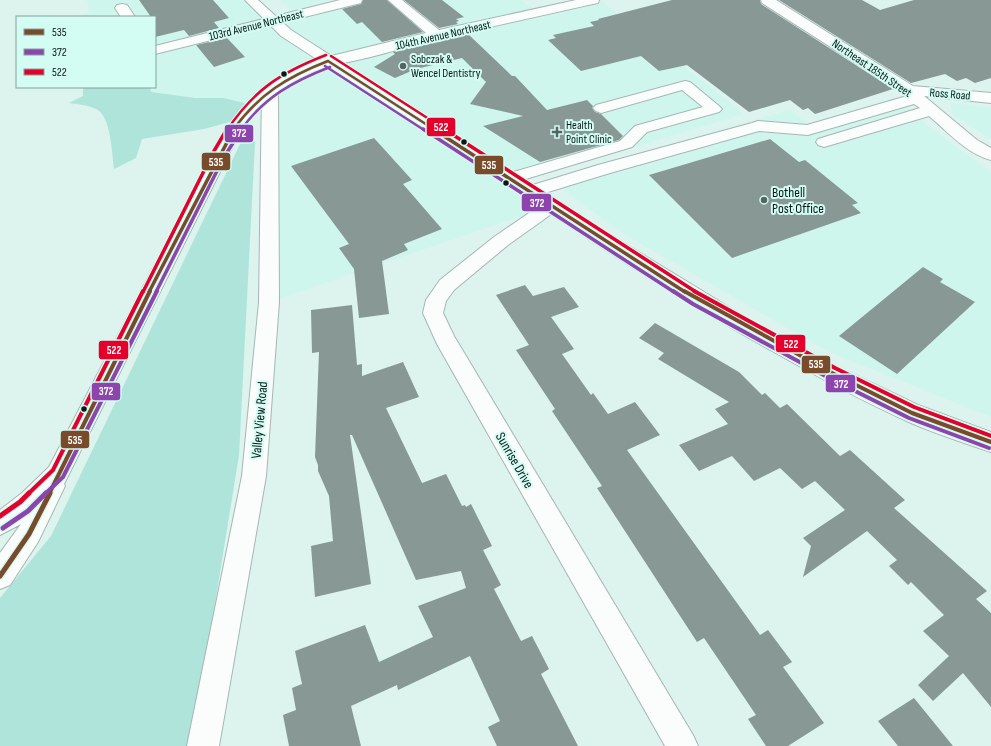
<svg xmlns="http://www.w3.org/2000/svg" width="991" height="746" font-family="'Sofia Sans Condensed',sans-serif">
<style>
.built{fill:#cff6ed}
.green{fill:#aee4d9}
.building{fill:#879895}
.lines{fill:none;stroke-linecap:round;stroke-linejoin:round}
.minor-casing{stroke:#a6b7b3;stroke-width:2}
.major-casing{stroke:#a6b7b3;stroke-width:2}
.minor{fill:#fafdfc;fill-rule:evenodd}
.major{fill:#fafdfc;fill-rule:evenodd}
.bus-1-far3-casing{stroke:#d3fcf3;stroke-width:4.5}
.bus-1-far2-casing{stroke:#d3fcf3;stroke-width:6}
.bus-1-far1-casing{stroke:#d3fcf3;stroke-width:7}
.bus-1-casing{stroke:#d3fcf3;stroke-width:8}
.bus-2-far3-casing{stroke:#d3fcf3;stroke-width:4.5}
.bus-2-far2-casing{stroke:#d3fcf3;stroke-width:6}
.bus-2-far1-casing{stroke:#d3fcf3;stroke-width:7}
.bus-2-casing{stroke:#d3fcf3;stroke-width:8}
.bus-3-far3-casing{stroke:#d3fcf3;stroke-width:4.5}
.bus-3-far2-casing{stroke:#d3fcf3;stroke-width:6}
.bus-3-far1-casing{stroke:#d3fcf3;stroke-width:7}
.bus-3-casing{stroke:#d3fcf3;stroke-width:8}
.bus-1-far3{stroke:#7a4b2a;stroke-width:2.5}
.bus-1-far2{stroke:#7a4b2a;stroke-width:3.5}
.bus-1-far1{stroke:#7a4b2a;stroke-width:4}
.bus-1{stroke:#7a4b2a;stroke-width:5}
.bus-2-far3{stroke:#8e44ad;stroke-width:2.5}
.bus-2-far2{stroke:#8e44ad;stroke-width:3.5}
.bus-2-far1{stroke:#8e44ad;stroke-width:4}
.bus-2{stroke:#8e44ad;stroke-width:5}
.bus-3-far3{stroke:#e4002b;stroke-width:2.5}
.bus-3-far2{stroke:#e4002b;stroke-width:3.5}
.bus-3-far1{stroke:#e4002b;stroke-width:4}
.bus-3{stroke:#e4002b;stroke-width:5}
.poi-dot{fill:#546562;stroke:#d3fcf3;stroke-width:1.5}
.bus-dot{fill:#0a1916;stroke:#d3fcf3;stroke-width:1.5}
.labels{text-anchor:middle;stroke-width:4;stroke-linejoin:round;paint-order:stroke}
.far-street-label{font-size:12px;fill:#0a1916;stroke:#d3fcf3}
.far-poi-label{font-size:12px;fill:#0a1916;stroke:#d3fcf3;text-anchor:start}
.poi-label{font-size:14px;fill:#0a1916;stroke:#d3fcf3;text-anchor:start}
.street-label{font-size:14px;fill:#0a1916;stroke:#d3fcf3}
.line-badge{stroke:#d3fcf3;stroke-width:1.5}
.badge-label{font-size:11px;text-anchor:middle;font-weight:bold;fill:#fff}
</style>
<rect width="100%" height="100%" fill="#dcf3ee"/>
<!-- built -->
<path class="built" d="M87 0H251L273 22 356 0H520L538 12 591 0H600L744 114 516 183 551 206 269 302 270 89 252 105 224 98H195L151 92 150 87H155V17H78L89 12Z
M280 0H332L292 10Z
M897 97 924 123 991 172V417L829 352 624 234 549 179 789 110 808 124Z
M951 103 991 108V139L952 114Z"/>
<!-- green -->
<path class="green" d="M83 87H150L151 92 195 98H224L252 105 240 119 204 129 142 139 136 158 114 169C112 154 111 115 96 109 88 105 77 104 69 103L83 96Z
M244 136 255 142 239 455 192 746H0V598L51 536Z"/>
<!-- building -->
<path class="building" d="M139 0H213L229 18 214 22 219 28 189 36 184 30 155 37V17H151Z
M363 0H387L423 32 382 42 362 22 357 24 342 9 361 4Z
M404 0H442L464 17 456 19 459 21 456 22 458 24 439 28Z
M672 0H760L761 4 893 89 815 114 808 108 803 110 790 100 749 112 687 65 659 71 641 56 581 71 548 40 556 38 553 35 594 26 590 22 599 20 598 19Z
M779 0H862L880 10 914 0H991V78L975 83 966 78 957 81 945 74 911 83Z
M468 34 512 76H515L547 110 587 100 593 106 592 108 595 112 601 114 623 136 619 140 540 162 483 126 523 116 470 104 486 82 462 58 416 69 395 78 374 67 395 54 393 52Z
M227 38 245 57 214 67 196 45Z
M374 138 412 180 403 184 442 229 404 244 408 250 382 261 389 314 359 318 354 269 339 248 349 244 291 166Z
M770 139 799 162 805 160 858 203 852 205 861 213 732 258 649 175Z
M923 267 943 279 940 282 975 302 897 374 839 336Z
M525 285 533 296 564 287 579 307 551 317 574 349 562 354 591 395 593 393 608 414 635 402 660 435 627 450 760 635 768 630 792 662 783 667 824 723 788 746H766L748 719 756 715 704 638 697 642 597 488 602 486 552 411 555 409 516 350 529 345 496 295Z
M352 305 357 365 362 364V376L403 362 419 397 386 408 422 483 446 474 462 506 465 505 466 507 471 504 492 546 483 550 501 585 494 589 521 641 532 636 549 669 541 674 578 746H497L488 727 500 721 470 656 398 690 397 685 351 706 361 746H289L283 715 296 710 292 688 302 684 295 651 365 625 379 662 433 637 418 606 466 588 461 571 416 580 352 435H350L371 584 315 597 311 546 333 541 329 496 318 471V465L315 457 319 352 312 353 311 310Z
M655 323 739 372 762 395 765 393 780 408 787 404 840 456 850 450 905 500 894 508 987 591 976 599 991 613V707L963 673 933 701 918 685 949 656 923 631 944 615 911 582 908 585 889 566 897 560 867 531 803 577 811 546 803 538 845 510 815 481 802 489 780 468 754 481 732 456 699 471 679 445 728 424 715 409 729 402 658 359 664 353 639 338Z
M914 698 953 746H898L878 721Z"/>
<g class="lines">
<!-- minor casing -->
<g class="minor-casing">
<path id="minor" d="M340 0H362L361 3 155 54V46Z
M388 0H402L439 30 576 0H599L598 3 593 4C539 16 484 28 430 41 408 46 340 68 323 64L321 61 323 58 426 33Z
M761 0H776L913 86 991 93V103L924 96 977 140 991 148V160C967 154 947 131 929 116L824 147 818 145 816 142 818 139 920 108 914 104 808 135 759 131 610 173 535 196 529 197 523 196 520 192 523 188 598 165 752 123 758 121 807 125 907 96 762 3Z
M122 4 127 5 135 17H121L115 8 117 5Z
M685 81 690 82 719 106 722 109 719 112 647 132 632 147 509 184 503 183 500 179 503 175 620 141 635 126 703 107 682 90 601 113 596 111 593 108 596 105Z
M270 84 275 86 278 89 279 302 266 476 219 746H187L242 476 259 302 262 89 265 86Z
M551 200 557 202 560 206 557 210 508 245 454 290 446 301 443 313 454 336 693 735 698 746H665L437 344 423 313 426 300 440 280 494 237 545 202Z"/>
</g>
<!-- major casing -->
<g class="major-casing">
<path id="major" d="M245 0H258L291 30 599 228 755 323 836 366 918 405 991 432V452C964 443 937 434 911 423 864 402 818 377 774 352 619 266 476 161 328 66 287 81 262 99 238 136L64 484 65 486 38 542 10 585 0 589V553L21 524 0 535V510L22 493 49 467 222 136C250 94 271 76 318 60L281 36Z"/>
</g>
<!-- minor -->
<use href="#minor" class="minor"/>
<!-- major -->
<use href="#major" class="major"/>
<!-- bus-1-far3 casing -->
<g class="bus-1-far3-casing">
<path id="bus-1-far3" d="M328 61 435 130
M233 130C259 94 287 77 328 61"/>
</g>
<!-- bus-1-far2 casing -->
<g class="bus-1-far2-casing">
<path id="bus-1-far2" d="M433 129 685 292
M149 292 234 129"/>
</g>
<!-- bus-1-far1 casing -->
<g class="bus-1-far1-casing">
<path id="bus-1-far1" d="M684 291 832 373 912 413 991 442
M49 494 150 291"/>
</g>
<!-- bus-1 casing -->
<g class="bus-1-casing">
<path id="bus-1" d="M0 576 29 534 50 493"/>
</g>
<!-- bus-2-far3 casing -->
<g class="bus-2-far3-casing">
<path id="bus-2-far3" d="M325 66 424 130
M241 130C264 97 294 81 330 67"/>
</g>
<!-- bus-2-far2 casing -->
<g class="bus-2-far2-casing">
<path id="bus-2-far2" d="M423 129 674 292
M156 292 224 157 242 129"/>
</g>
<!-- bus-2-far1 casing -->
<g class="bus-2-far1-casing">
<path id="bus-2-far1" d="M673 291 693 304 829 378 909 418 989 448
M45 494 63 477 157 291"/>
</g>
<!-- bus-2 casing -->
<g class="bus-2-casing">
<path id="bus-2" d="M3 528 28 511 46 493"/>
</g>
<!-- bus-3-far3 casing -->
<g class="bus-3-far3-casing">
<path id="bus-3-far3" d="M331 56 446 130
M227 130C255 89 280 73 326 55"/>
</g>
<!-- bus-3-far2 casing -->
<g class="bus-3-far2-casing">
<path id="bus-3-far2" d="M444 129 696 292
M143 292 214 151 227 129"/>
</g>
<!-- bus-3-far1 casing -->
<g class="bus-3-far1-casing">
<path id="bus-3-far1" d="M694 291 835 368 914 407 991 436
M28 494 53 470 143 291"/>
</g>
<!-- bus-3 casing -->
<g class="bus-3-casing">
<path id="bus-3" d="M0 516 20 502 29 493"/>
</g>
<!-- bus-1-far3 -->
<use href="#bus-1-far3" class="bus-1-far3"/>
<!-- bus-1-far2 -->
<use href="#bus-1-far2" class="bus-1-far2"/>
<!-- bus-1-far1 -->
<use href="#bus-1-far1" class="bus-1-far1"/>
<!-- bus-1 -->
<use href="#bus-1" class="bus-1"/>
<!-- bus-2-far3 -->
<use href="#bus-2-far3" class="bus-2-far3"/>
<!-- bus-2-far2 -->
<use href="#bus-2-far2" class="bus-2-far2"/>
<!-- bus-2-far1 -->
<use href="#bus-2-far1" class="bus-2-far1"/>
<!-- bus-2 -->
<use href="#bus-2" class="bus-2"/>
<!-- bus-3-far3 -->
<use href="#bus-3-far3" class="bus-3-far3"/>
<!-- bus-3-far2 -->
<use href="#bus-3-far2" class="bus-3-far2"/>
<!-- bus-3-far1 -->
<use href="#bus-3-far1" class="bus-3-far1"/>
<!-- bus-3 -->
<use href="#bus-3" class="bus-3"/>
</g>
<!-- markers -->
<g class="poi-dot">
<circle cx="403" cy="66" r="4"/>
<path d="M555 126h4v4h4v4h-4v4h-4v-4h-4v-4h4z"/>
<circle cx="764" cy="200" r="4"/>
</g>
<g class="bus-dot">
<circle cx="284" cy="74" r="3.5"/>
<circle cx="464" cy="142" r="3.5"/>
<circle cx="506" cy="183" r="3.5"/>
<circle cx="84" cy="409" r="3.5"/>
</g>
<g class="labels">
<!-- far-street labels -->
<g class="far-street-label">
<text transform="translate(256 25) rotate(-14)" y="4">103rd Avenue Northeast</text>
<text transform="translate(443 35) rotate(-13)" y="4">104th Avenue Northeast</text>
<text transform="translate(872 68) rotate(34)" y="4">Northeast 185th Street</text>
<text transform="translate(950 94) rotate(5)" y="4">Ross Road</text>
</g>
<!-- far-poi labels -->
<g class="far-poi-label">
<text x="411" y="63">Sobczak &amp;<tspan x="411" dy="14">Wencel Dentistry</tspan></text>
<text x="566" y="129">Health<tspan x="566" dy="14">Point Clinic</tspan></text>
</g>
<!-- poi labels -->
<g class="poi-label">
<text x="772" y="197">Bothell<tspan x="772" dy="16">Post Office</tspan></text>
</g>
<!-- street labels -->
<g class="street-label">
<text transform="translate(259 420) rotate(-85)" y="5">Valley View Road</text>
<text transform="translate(515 460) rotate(60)" y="5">Sunrise Drive</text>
</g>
</g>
<g class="line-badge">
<rect x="426" y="117" width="30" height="20" rx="4" fill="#e4002b"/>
<rect x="224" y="124" width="30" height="19" rx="4" fill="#8e44ad"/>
<rect x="201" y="152" width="30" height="19" rx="4" fill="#7a4b2a"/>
<rect x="474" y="155" width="30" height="20" rx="4" fill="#7a4b2a"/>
<rect x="521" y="193" width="31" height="19" rx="4" fill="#8e44ad"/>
<rect x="775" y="334" width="31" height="19" rx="4" fill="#e4002b"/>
<rect x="98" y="340" width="31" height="20" rx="4" fill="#e4002b"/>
<rect x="801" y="355" width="30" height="19" rx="4" fill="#7a4b2a"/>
<rect x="825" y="374" width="31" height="19" rx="4" fill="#8e44ad"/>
<rect x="91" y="382" width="30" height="19" rx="4" fill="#8e44ad"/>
<rect x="60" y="430" width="30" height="19" rx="4" fill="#7a4b2a"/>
</g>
<g class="badge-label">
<text x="441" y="131">522</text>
<text x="239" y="137">372</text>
<text x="216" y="166">535</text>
<text x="489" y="169">535</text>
<text x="537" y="207">372</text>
<text x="791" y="348">522</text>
<text x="114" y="354">522</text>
<text x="816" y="368">535</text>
<text x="841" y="388">372</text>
<text x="106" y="395">372</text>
<text x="75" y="444">535</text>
</g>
<!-- legend -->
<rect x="16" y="16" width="140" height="72" fill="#d3fcf3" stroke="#83a19b"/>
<rect x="24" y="29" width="20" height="6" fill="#7a4b2a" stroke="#83a19b"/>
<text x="52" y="36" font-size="12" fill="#0a1916">535</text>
<rect x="24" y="49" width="20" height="6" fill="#8e44ad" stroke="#83a19b"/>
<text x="52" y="56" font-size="12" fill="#0a1916">372</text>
<rect x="24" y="69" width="20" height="6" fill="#e4002b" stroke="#83a19b"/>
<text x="52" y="76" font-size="12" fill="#0a1916">522</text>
</svg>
